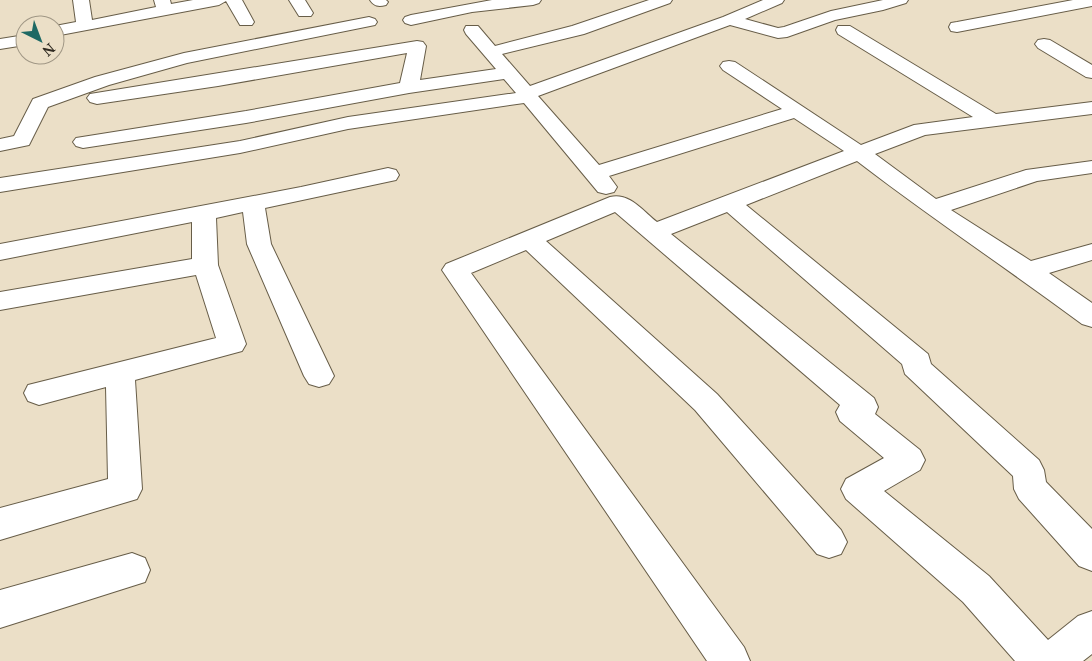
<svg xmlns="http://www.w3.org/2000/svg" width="1092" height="661" font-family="'Noto Serif',serif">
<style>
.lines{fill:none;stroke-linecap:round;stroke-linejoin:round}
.minor-casing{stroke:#675d48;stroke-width:2}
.minor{fill:#fff;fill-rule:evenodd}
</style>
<rect width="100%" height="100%" fill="#ebdfc7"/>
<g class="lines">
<!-- minor casing -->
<g class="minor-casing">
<path id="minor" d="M73 0H89L92 20 156 7 154 0H170L171 4 193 0H242L254 22 252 25H240L226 1 219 5 55 36V26L76 22Z
M289 0H305L313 13 311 16H299Z
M370 0H386L388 2 386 5C378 7 374 6 370 0Z
M492 0H541L539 3 533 5 472 12 411 25 405 23 403 20 405 17 411 15Z
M649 0H672L670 3 584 34 502 54 530 86 723 17 763 0H784L782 3 745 19 778 28 784 27 831 11 883 0H908L906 3 883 10 835 20 787 37 778 38 730 25 538 96 599 165 782 109 723 70 720 66 723 62 729 61 735 62 861 145 914 125 973 117 838 34 836 30 838 26H850L996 114 1092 102V114L925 135 875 154 936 199 1026 170 1092 161V173L1037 181 951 210 1031 261 1092 244V260L1049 273 1092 303V327L1082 324C1008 269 931 218 857 161L746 205 928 354 931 364 1039 460 1044 470 1046 482 1092 529V571L1079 566 1019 499 1014 489 1013 476 905 374 902 364 727 212 671 234 874 398 878 407 875 414 920 450 925 460 920 470 884 491 989 576 1048 640 1078 616 1092 611V654L1083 661H1015L963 602 846 499 841 489 846 479 884 458 840 421 836 412 840 405 615 212 546 241 717 394 841 530 847 542 841 554 829 558 817 554 695 410 526 250 471 273 744 647 750 661H707L442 270 446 264 610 197C629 192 643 211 657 222L844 151 794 118 609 176 617 187 614 192 606 194 598 192 524 103 348 129 240 153 0 192V178L240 141 348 117 516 93 504 79 409 93 246 123 83 148 76 146 73 142 76 138 246 111 400 83 407 53 218 86 97 104 90 102 87 98 90 94 417 41 423 42 426 46 420 80 496 69 466 34 464 30 466 26H478L495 46 572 26Z
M1073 0H1092V6L957 32 951 31 949 27 951 23 957 22Z
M369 17 375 19 377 22 375 25 187 63 109 85 48 107 29 145 0 151V139L14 136 33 99 95 77 184 53Z
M25 35V45L0 49V39Z
M1044 39 1050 40 1092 65V78L1086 77 1038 48 1035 44 1038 40Z
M388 168 396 170 399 175 396 180 265 208 271 244 334 376 329 384 319 387 309 384 304 376 247 244 243 212 216 218 218 265 246 344 242 351 135 380 142 489 137 499 0 540V508L108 479 106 387 39 405 28 401 24 393 28 385 216 338 196 275 0 310V292L192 259V222L0 260V244L301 187Z
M132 553 145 558 150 570 145 582 0 628V590Z"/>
</g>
<!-- minor -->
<use href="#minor" class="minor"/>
</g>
<!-- north arrow -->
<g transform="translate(40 40) rotate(138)"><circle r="24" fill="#ebdfc7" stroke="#a09785"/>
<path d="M0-4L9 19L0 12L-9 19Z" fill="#1d6964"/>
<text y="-8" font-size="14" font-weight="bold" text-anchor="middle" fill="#302b22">N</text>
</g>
</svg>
